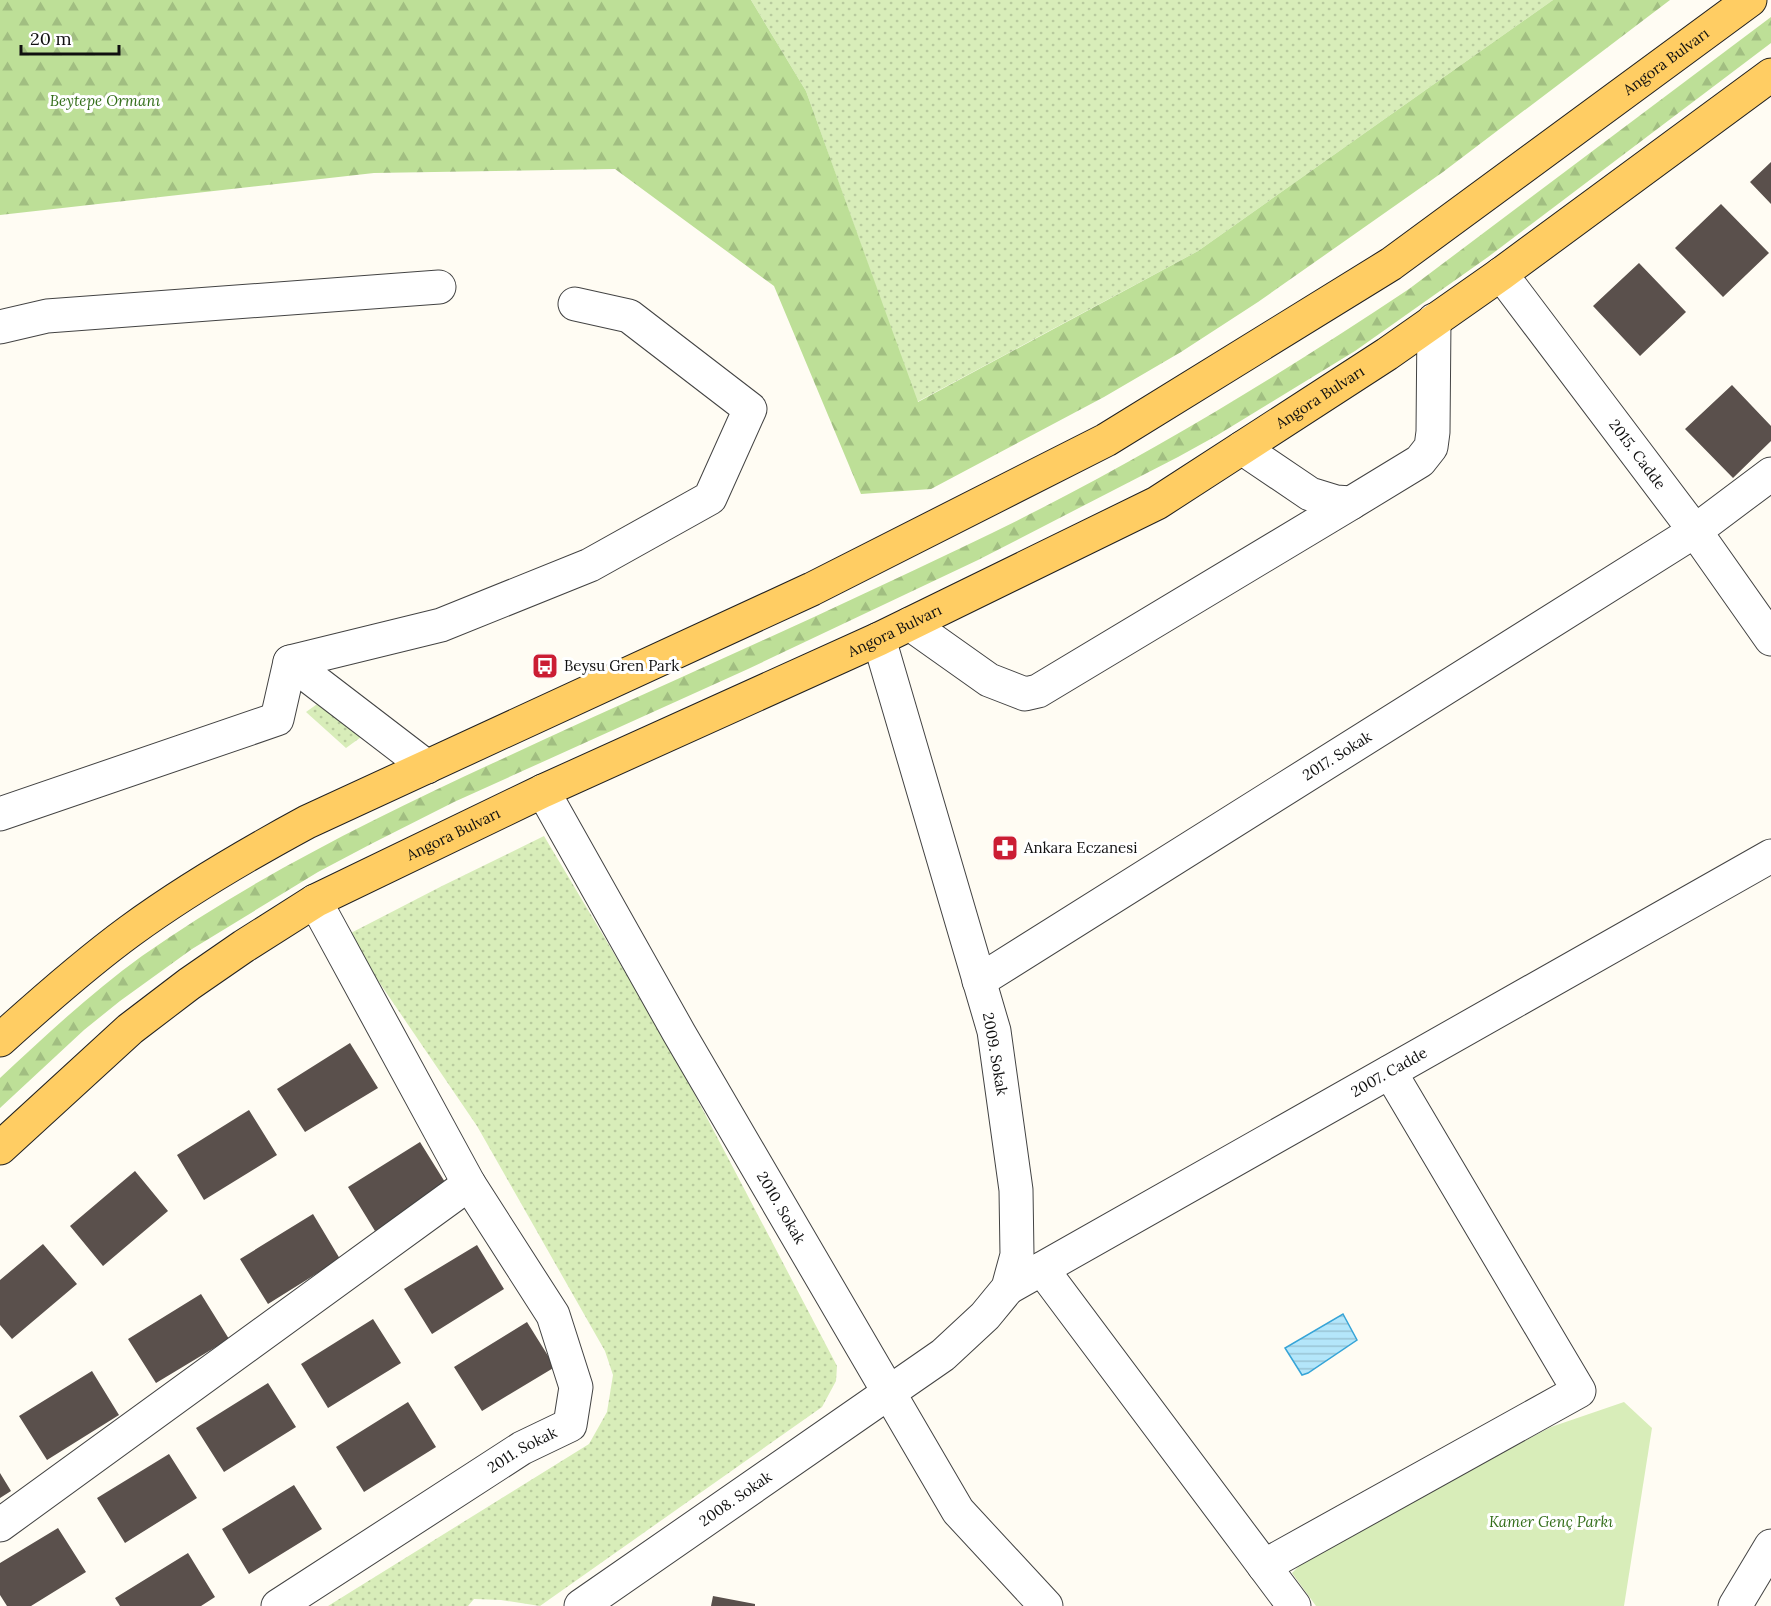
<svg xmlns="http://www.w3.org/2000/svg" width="1771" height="1606" font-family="Lora,serif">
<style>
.grass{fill:url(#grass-dots)}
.forest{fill:url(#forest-firs)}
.park{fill:#d8edb9}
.water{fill:url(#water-rules);stroke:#36a4d7;stroke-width:1.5}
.building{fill:#5a504c}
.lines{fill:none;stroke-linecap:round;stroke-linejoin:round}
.minor-casing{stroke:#434343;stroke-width:35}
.major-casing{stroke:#212121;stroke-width:35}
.minor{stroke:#fff;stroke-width:33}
.major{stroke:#ffcd63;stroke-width:33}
.labels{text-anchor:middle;stroke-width:6;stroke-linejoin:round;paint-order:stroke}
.street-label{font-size:15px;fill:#101010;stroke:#fff}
.park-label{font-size:15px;font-style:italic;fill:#336e1a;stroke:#fff}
.poi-label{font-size:15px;fill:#101010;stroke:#fff;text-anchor:start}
</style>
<defs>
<pattern id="grass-dots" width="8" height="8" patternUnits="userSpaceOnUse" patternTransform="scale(1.5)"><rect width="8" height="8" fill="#d8edb9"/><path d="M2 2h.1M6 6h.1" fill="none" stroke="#b8ca9e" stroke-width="1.8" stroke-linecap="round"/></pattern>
<pattern id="forest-firs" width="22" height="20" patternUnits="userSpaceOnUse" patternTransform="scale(1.5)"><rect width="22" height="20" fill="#bddf97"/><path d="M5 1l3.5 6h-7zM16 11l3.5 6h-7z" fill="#a1be81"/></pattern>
<pattern id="water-rules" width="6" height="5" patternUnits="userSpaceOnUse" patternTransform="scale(1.5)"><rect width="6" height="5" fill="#b4e6fa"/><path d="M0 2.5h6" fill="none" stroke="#9ac4d5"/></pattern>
</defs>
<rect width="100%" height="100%" fill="#fffcf3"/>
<!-- grass -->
<path class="grass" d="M751 0H1553L1198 251 917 402 806 91Z
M334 692 375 727 346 748 306 712Z
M544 836 672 1051 837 1366 836 1381 822 1407 540 1606 501 1600 474 1599 468 1606H328L589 1444 607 1412 613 1375 605 1351 477 1126 347 935 442 886Z"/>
<!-- forest -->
<path class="forest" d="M0 0H751L806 91 918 402 1198 251 1553 0H1670L1443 172 1258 302 1181 352 1104 397 931 489 861 494 774 286 615 169 374 173 0 215Z
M1771 17V43L1488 257 1355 351 1216 436 1178 457 978 560 748 669 454 802 371 844 318 872 192 949 120 1001 84 1030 0 1108V1078C46 1035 91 993 142 956 278 860 430 792 580 723 709 665 838 607 965 546 1119 473 1267 384 1409 289Z"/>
<!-- park -->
<path class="park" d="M1624 1402 1652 1428 1624 1606H1316L1292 1573 1312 1553 1551 1427Z"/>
<!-- water -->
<path class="water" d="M1343 1314 1357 1340 1308 1373 1302 1375 1285 1348Z"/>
<!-- building -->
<path class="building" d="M1771 162V204L1750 182Z
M1721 204 1769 253 1723 297 1675 248Z
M1639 263 1686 312 1640 356 1593 306Z
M1732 385 1771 426V441L1733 478 1685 429Z
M350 1043 378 1088 305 1132 277 1089Z
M249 1110 277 1155 204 1200 177 1155Z
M420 1142 448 1187 375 1231 348 1187Z
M135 1171 168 1211 103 1266 70 1226Z
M313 1214 340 1259 268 1304 240 1259Z
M43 1244 77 1284 12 1339 0 1325V1280Z
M477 1245 504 1289 432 1334 404 1289Z
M201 1294 229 1339 156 1383 128 1339Z
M373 1319 401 1363 328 1408 301 1364Z
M527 1322 555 1367 482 1411 454 1367Z
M92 1371 119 1415 47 1460 19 1416Z
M268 1383 296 1427 224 1472 196 1428Z
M408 1402 436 1447 364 1492 336 1447Z
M169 1454 197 1498 125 1543 97 1498Z
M0 1473 11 1491 0 1498Z
M294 1485 322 1529 249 1574 222 1529Z
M58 1528 86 1572 31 1606H7L0 1595V1563Z
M188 1553 215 1597 201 1606H120L115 1598Z
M713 1596 755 1604V1606H711Z"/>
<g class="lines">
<!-- minor casing -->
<g class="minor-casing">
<g id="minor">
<path id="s1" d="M1501 274 1695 531 1771 639"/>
<path d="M0 327 47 316 439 287"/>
<path d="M1242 448 1310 494 1336 502 1351 503 1420 461 1431 447 1433 432 1434 320"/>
<path d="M910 624 989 680 1025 694 1038 691 1351 503"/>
<path d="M427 767 290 662 441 625 590 565 710 498 750 409 629 316 575 304"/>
<path id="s2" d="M543 791 679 1033 958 1511 1046 1606"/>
<path d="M0 814 277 719 290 662"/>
<path id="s3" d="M979 981 1695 531 1771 474"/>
<path d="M1042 1269 1294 1606"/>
<path id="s4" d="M1008 1288 1771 856"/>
<path d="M0 1525 469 1184"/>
<path d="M1264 1566 1579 1391 1390 1072"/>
<path id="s5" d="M278 1606 522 1448 570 1425 576 1387 553 1315 469 1184 315 901"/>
<path id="s6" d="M581 1606 943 1355 985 1316 1008 1288 1017 1255 1016 1190 994 1031 879 639"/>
<path d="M1735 1606 1771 1546"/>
</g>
</g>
<!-- major casing -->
<g class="major-casing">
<g id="major">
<path id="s7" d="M0 1040C42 1002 85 964 130 931 186 890 246 855 307 822L812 589 1106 440 1391 264 1750 0"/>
<path id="s8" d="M0 1148 130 1029 189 984 244 946 315 901 543 791 879 639 1157 503 1387 354 1501 274 1771 75"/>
</g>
</g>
<!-- minor -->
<use href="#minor" class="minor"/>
<!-- major -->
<use href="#major" class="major"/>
</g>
<!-- icons -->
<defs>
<g id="bus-square" transform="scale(1.35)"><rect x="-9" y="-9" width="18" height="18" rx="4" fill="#cb1d33" stroke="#fff"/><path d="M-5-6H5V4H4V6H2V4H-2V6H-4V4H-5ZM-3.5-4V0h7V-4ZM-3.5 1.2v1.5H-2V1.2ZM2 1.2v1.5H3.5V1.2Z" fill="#fff"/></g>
<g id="pharmacy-square" transform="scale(1.35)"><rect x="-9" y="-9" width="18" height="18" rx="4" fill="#cb1d33" stroke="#fff"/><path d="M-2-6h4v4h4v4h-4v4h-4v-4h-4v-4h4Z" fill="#fff"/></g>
</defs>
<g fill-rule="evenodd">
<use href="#bus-square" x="545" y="666"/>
<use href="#pharmacy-square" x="1005" y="848"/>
</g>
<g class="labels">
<!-- street labels -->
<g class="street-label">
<text dy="5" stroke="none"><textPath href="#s7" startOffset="1940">Angora Bulvarı</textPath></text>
<text dy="5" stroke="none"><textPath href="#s8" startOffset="1527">Angora Bulvarı</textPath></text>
<text dy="5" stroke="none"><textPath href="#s1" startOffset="226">2015. Cadde</textPath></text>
<text dy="5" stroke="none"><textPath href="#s8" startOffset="1041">Angora Bulvarı</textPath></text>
<text dy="5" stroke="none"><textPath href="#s3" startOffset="423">2017. Sokak</textPath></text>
<text dy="5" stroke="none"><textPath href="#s8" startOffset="555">Angora Bulvarı</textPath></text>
<text transform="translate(995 1054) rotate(80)" y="5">2009. Sokak</text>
<text dy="5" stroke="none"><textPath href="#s4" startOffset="438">2007. Cadde</textPath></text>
<text dy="5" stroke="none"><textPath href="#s2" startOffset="480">2010. Sokak</textPath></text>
<text dy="5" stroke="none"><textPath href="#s5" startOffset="290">2011. Sokak</textPath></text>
<text dy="5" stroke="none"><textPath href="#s6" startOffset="188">2008. Sokak</textPath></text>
</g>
<!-- park labels -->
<g class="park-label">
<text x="105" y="106">Beytepe Ormanı</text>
<text x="1551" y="1527">Kamer Genç Parkı</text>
</g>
<!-- poi labels -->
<g class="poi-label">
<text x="564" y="671">Beysu Gren Park</text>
<text x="1024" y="853">Ankara Eczanesi</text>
</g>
</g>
<!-- scale -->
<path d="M21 45v9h98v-9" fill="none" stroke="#101010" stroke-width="3"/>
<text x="30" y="45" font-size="18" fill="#101010" stroke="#ffffff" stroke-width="4.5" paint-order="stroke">20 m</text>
</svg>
